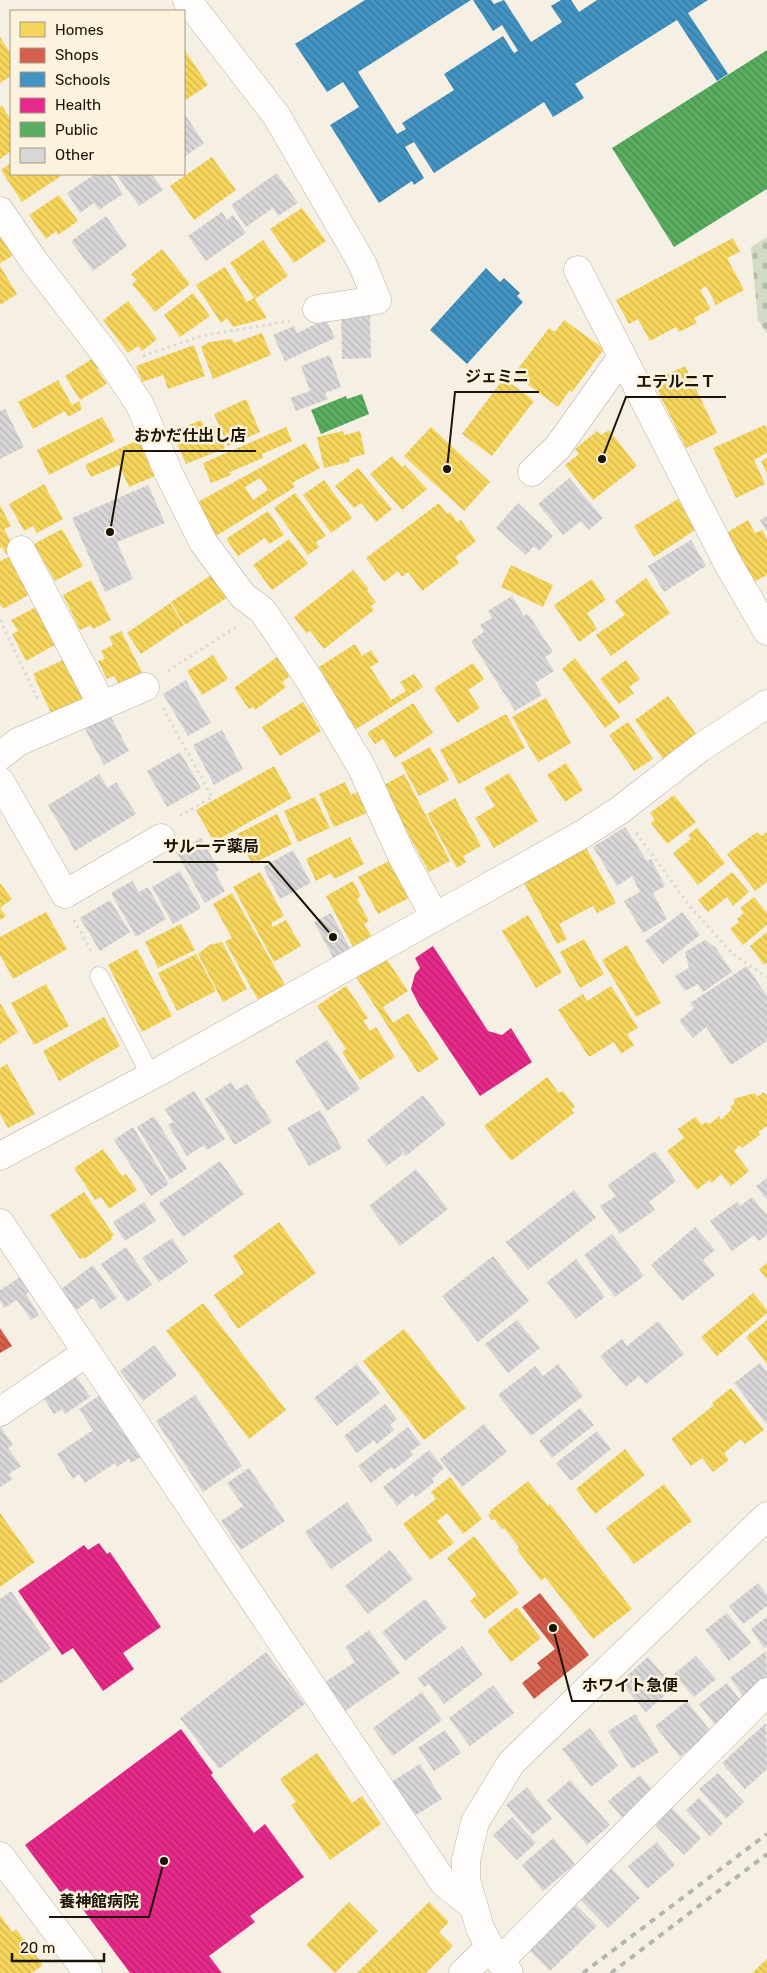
<svg xmlns="http://www.w3.org/2000/svg" width="767" height="1973" font-family="Rubik,'Noto Sans JP',sans-serif">
<style>
.cemetery{fill:url(#cemetery-stones)}
.homes{fill:url(#homes-back-hatch);fill-rule:evenodd}
.shops{fill:url(#shops-back-hatch)}
.schools{fill:url(#schools-back-hatch)}
.health{fill:url(#health-back-hatch)}
.public{fill:url(#public-back-hatch)}
.building{fill:url(#building-back-hatch)}
.lines{fill:none;stroke-linecap:round;stroke-linejoin:round}
.lane-casing{stroke:#b8b2a7;stroke-width:19}
.street-casing{stroke:#b8b2a7;stroke-width:29}
.secondary-casing{stroke:#b8b2a7;stroke-width:29}
.path{stroke:#dcdad6;stroke-width:3;stroke-dasharray:2.5 4;stroke-linecap:butt}
.lane{stroke:#fefdfb;stroke-width:18}
.street{stroke:#fefdfb;stroke-width:28}
.secondary{stroke:#fefdfb;stroke-width:28}
.rail{stroke:#b6b4b1;stroke-width:4;stroke-dasharray:6 6;stroke-linecap:butt}
.leader{fill:none;stroke:#1b1508;stroke-width:2}
.callout-dot{fill:#1b1508;stroke:#fdf2dd;stroke-width:2}
.callout-label{font-size:16px;text-anchor:middle;font-weight:bold;fill:#1b1508;stroke:#fdf2dd;stroke-width:5;stroke-linejoin:round;paint-order:stroke}
</style>
<defs>
<pattern id="cemetery-stones" width="16" height="16" patternUnits="userSpaceOnUse" patternTransform="scale(1.25)"><rect width="16" height="16" fill="#d2dbc5"/><path d="M2 7V4a2 2 0 0 1 4 0v3zM10 15v-3a2 2 0 0 1 4 0v3z" fill="#b4bba8"/></pattern>
<pattern id="homes-back-hatch" width="6" height="6" patternUnits="userSpaceOnUse" patternTransform="scale(1.25)"><rect width="6" height="6" fill="#f6d55c"/><path d="M-1 5l2 2M0 0l6 6M5-1l2 2" fill="none" stroke="#d2b64e"/></pattern>
<pattern id="shops-back-hatch" width="6" height="6" patternUnits="userSpaceOnUse" patternTransform="scale(1.25)"><rect width="6" height="6" fill="#d6604d"/><path d="M-1 5l2 2M0 0l6 6M5-1l2 2" fill="none" stroke="#ad4e3e"/></pattern>
<pattern id="schools-back-hatch" width="6" height="6" patternUnits="userSpaceOnUse" patternTransform="scale(1.25)"><rect width="6" height="6" fill="#4393c3"/><path d="M-1 5l2 2M0 0l6 6M5-1l2 2" fill="none" stroke="#37779c"/></pattern>
<pattern id="health-back-hatch" width="6" height="6" patternUnits="userSpaceOnUse" patternTransform="scale(1.25)"><rect width="6" height="6" fill="#e7298a"/><path d="M-1 5l2 2M0 0l6 6M5-1l2 2" fill="none" stroke="#ba226f"/></pattern>
<pattern id="public-back-hatch" width="6" height="6" patternUnits="userSpaceOnUse" patternTransform="scale(1.25)"><rect width="6" height="6" fill="#5aae61"/><path d="M-1 5l2 2M0 0l6 6M5-1l2 2" fill="none" stroke="#4a8c4e"/></pattern>
<pattern id="building-back-hatch" width="6" height="6" patternUnits="userSpaceOnUse" patternTransform="scale(1.25)"><rect width="6" height="6" fill="#d8d6d7"/><path d="M-1 5l2 2M0 0l6 6M5-1l2 2" fill="none" stroke="#b9b7b7"/></pattern>
</defs>
<rect width="100%" height="100%" fill="#f6f0e4"/>
<!-- cemetery -->
<path class="cemetery" d="M767 237V334L758 320 751 247Z"/>
<!-- homes -->
<path class="homes" d="M0 37 11 54V76L0 83Z
M184 49 208 85 184 101Z
M2 106 11 120V151L0 159V107Z
M212 157 236 190 194 220 170 186Z
M11 163V174H64L22 202 1 170Z
M59 195 78 221 58 235 56 231 46 239 29 215Z
M302 208 326 241 294 263 270 229Z
M0 233 14 255 0 263Z
M733 238 740 252 727 258 744 290 716 305 706 286 700 290 711 309 694 318 697 323 679 332 676 327 650 341 638 319 629 324 616 300Z
M263 240 288 276 255 299 230 263Z
M162 249 190 284 155 312 132 284 137 280 131 274Z
M0 266 17 294 0 305Z
M225 267 247 302 254 298 267 318 233 327 227 318 221 323 196 285Z
M193 293 210 316 180 337 164 315Z
M128 301 157 339 142 351 138 346 128 353 103 320Z
M564 320 604 349 572 392 570 390 558 407 514 374 549 328 555 332Z
M262 333 271 355 213 379 201 347 209 342 232 339 234 343Z
M194 345 205 376 168 389 163 375 142 382 136 366Z
M95 357 101 366 97 369 107 384 80 400 65 376Z
M685 366 717 433 686 448 653 381Z
M504 378 534 401 492 456 462 434Z
M58 380 72 405 79 401 82 409 68 417 65 411 33 429 18 402Z
M246 399 260 432 228 446 214 414Z
M102 417 115 441 49 475 37 450Z
M201 420 206 431 216 426 225 448 186 464 172 432Z
M765 425 767 430V453L754 460 765 484 736 498 713 448Z
M286 427 292 441 262 454 263 458 230 472 231 475 211 483 203 463Z
M431 427 490 482 464 511 404 456Z
M609 430 637 466 593 500 565 465 579 454 575 449 597 431 601 435Z
M343 431 344 435 360 431 365 454 350 458 349 462 324 468 317 437Z
M146 436 162 473 129 487 119 465 91 477 85 465Z
M305 443 320 468 292 483 295 487 216 536 196 503ZM260 478 268 490 253 500 245 487Z
M392 456 402 467 405 465 427 489 402 510 370 474Z
M767 458V474L761 461Z
M358 468 392 509 376 522 361 503 354 508 335 486Z
M324 480 352 518 331 533 303 495Z
M44 484 63 519 37 533 33 526 24 531 9 504Z
M295 493 326 536 316 542 319 547 308 555 274 508Z
M678 499 695 530 654 557 634 526Z
M439 503 447 514 450 512 457 522 461 520 476 541 455 557 459 563 422 591 408 572 402 577 398 571 384 582 366 558Z
M0 505 11 526 4 529 15 549 6 554 2 547 0 548Z
M268 511 284 535 269 544 265 538 238 556 226 539Z
M748 520 755 533 762 530 767 539V575L754 582 726 533Z
M62 529 83 566 55 581 34 544Z
M289 539 308 564 272 590 253 565Z
M14 554 34 592 3 609 0 604V561Z
M511 565 553 585 543 607 501 587Z
M353 570 369 589 367 591 376 602 371 606 374 610 324 649 310 631 306 633 294 617Z
M213 574 228 597 185 625 171 602Z
M646 578 670 613 611 656 596 635 625 615 615 601Z
M592 579 606 600 587 613 597 629 579 642 554 605Z
M91 580 111 620 93 629 91 625 80 630 63 595Z
M170 603 184 625 141 654 127 633Z
M40 605 60 642 26 661 12 634 18 631 11 620Z
M121 631 142 672 119 684 114 676 107 679 98 661 105 659 101 651 113 645 109 637Z
M355 644 362 656 371 650 379 662 370 667 391 700 406 691 400 682 414 674 423 687 353 731 314 670Z
M281 654 295 672 282 682 286 687 255 710 253 707 249 709 234 688Z
M213 655 228 679 202 695 187 671Z
M575 658 620 717 605 728 562 669Z
M65 659 83 699 51 713 33 674Z
M626 660 640 679 629 687 634 693 619 704 600 679Z
M473 663 484 679 468 690 480 708 457 723 434 688Z
M668 696 697 735 663 759 635 720Z
M546 698 571 743 538 762 512 717Z
M303 702 321 731 280 756 262 727Z
M413 703 433 733 395 758 383 739 375 744 367 733Z
M506 714 525 748 459 784 440 750Z
M628 722 653 759 634 771 609 735Z
M430 747 449 780 419 796 401 763Z
M566 763 583 790 565 802 547 775Z
M274 766 292 798 214 842 196 810Z
M509 773 538 821 494 848 475 818 495 806 484 788Z
M404 774 450 861 429 872 382 786Z
M345 782 351 795 360 791 369 812 334 827 319 794Z
M674 795 696 822 667 844 651 823 655 820 650 813Z
M315 797 330 828 298 842 284 811Z
M455 798 481 846 463 856 466 862 457 868 427 814Z
M277 814 292 844 252 864 237 834Z
M697 828 725 863 698 885 673 853 691 839 688 835Z
M757 832 761 836 767 832V882L755 891 727 854Z
M350 837 364 864 334 879 331 873 316 881 306 859Z
M584 844 616 903 597 913 593 906 559 924 567 939 557 944 523 881Z
M389 861 409 898 378 914 358 877Z
M260 872 284 916 271 923 273 927 286 920 301 946 274 962 233 887Z
M732 872 749 892 733 906 727 897 708 912 698 900Z
M353 881 361 896 357 899 369 921 364 924 372 937 353 947 326 896Z
M0 883 12 899 0 908 6 916 0 920Z
M232 893 288 990 261 1005 225 942 232 938 213 904Z
M754 897 767 913V925L743 945 730 929 739 922 737 919 744 913 740 908Z
M46 912 67 949 13 979 0 955V937Z
M528 915 562 972 536 988 502 931Z
M181 924 195 950 158 968 145 942Z
M767 932V963L764 965 750 946Z
M584 939 604 974 580 988 560 952Z
M222 942 247 989 223 1002 198 954 209 945Z
M627 945 661 1003 636 1017 602 960Z
M137 949 172 1016 142 1032 108 965Z
M196 954 216 991 177 1011 158 973Z
M386 958 408 991 383 1007 393 1023 408 1013 439 1059 418 1073 356 977Z
M46 984 69 1026 34 1045 11 1003Z
M346 986 368 1018 363 1021 370 1031 376 1027 395 1057 360 1080 342 1052 346 1049 317 1006Z
M611 986 638 1028 627 1034 634 1045 621 1054 614 1042 589 1057 558 1010 583 994 587 1001Z
M0 1003 18 1032 0 1044Z
M104 1017 120 1046 59 1081 43 1051Z
M7 1064 35 1114 8 1128 0 1114V1068Z
M547 1077 559 1093 563 1091 575 1107 571 1110 574 1113 511 1161 484 1126Z
M764 1092 767 1096V1126L758 1132 760 1135 742 1148 740 1145 734 1151 749 1171 731 1186 721 1174 712 1183 709 1180 697 1190 667 1151 684 1138 678 1129 695 1117 702 1125 706 1122 710 1124 719 1116 721 1120 732 1109 730 1107 735 1103 733 1099 755 1093 757 1097Z
M103 1149 122 1176 126 1174 137 1190 109 1209 101 1197 95 1200 74 1168Z
M84 1192 114 1235 111 1237 112 1239 84 1259 82 1257 80 1259 50 1215Z
M279 1222 316 1273 238 1329 214 1295 244 1273 233 1256Z
M767 1263V1279L759 1269Z
M753 1293 767 1310V1313L717 1356 701 1337Z
M203 1303 286 1410 249 1439 166 1331Z
M767 1320V1364L746 1337Z
M404 1329 466 1408 424 1440 363 1361Z
M731 1388 764 1430 745 1444 741 1439 724 1453 729 1460 713 1472 702 1458 691 1466 671 1439 714 1405 712 1403Z
M625 1449 645 1475 595 1514 576 1489Z
M450 1477 482 1519 463 1534 447 1513 437 1521 454 1543 430 1560 403 1524 436 1499 431 1492Z
M528 1481 548 1506 550 1504 632 1609 593 1639 545 1577 541 1581 517 1550 519 1547 504 1528 502 1529 494 1519 492 1520 488 1515 491 1513 490 1511Z
M664 1484 692 1521 634 1564 606 1528Z
M0 1513 35 1562 0 1587Z
M474 1536 519 1593 485 1619 470 1601 477 1595 447 1558Z
M517 1607 541 1638 511 1662 487 1631Z
M317 1753 352 1803 362 1796 381 1824 330 1860 291 1805 296 1802 280 1779Z
M349 1902 378 1931 335 1973 306 1945Z
M429 1902 449 1922 439 1932 453 1946 426 1973H357Z
M0 1915 12 1932 16 1929 43 1965 32 1973H0Z
M767 1959V1973H752Z"/>
<!-- shops -->
<path class="shops" d="M0 1328 12 1346 0 1353Z
M540 1593 589 1655 534 1699 522 1683 541 1668 537 1663 555 1649 522 1607Z"/>
<!-- schools -->
<path class="schools" d="M365 0H471L358 72 397 134 406 129 402 123 454 90 444 74 503 36 514 53 518 51 502 25 493 31 473 0H491L494 4 504 0 531 42 562 22 551 6 561 0H571L579 12 597 0H708L688 13 728 74 717 81 677 20 575 84 584 98 553 117 544 102 434 173 414 142 405 147 424 178 414 185 412 181 379 203 330 125 359 107 343 82 327 92 295 44Z
M486 268 500 282 504 278 520 293 517 296 523 302 467 364 430 330Z"/>
<!-- health -->
<path class="health" d="M433 946 488 1031 502 1035 511 1028 532 1062 480 1096 419 1005 411 989 415 974 420 968 415 958Z
M99 1543 107 1554 110 1552 161 1627 123 1653 134 1669 103 1691 73 1648 62 1655 18 1591 84 1545 88 1550Z
M181 1729 213 1773 211 1775 254 1833 265 1824 304 1877 250 1916 255 1922 209 1956 222 1973H130L67 1888 61 1893 25 1845Z"/>
<!-- public -->
<path class="public" d="M767 50V189L674 247 612 148Z
M362 394 369 414 321 434 311 410 346 396 347 399Z"/>
<!-- building -->
<path class="building" d="M184 113 204 143 184 157Z
M277 173 298 203 278 216 273 208 246 227 231 205Z
M95 174H110L123 194 99 210 94 203 80 213 67 193Z
M116 174H152L163 190 139 206Z
M222 212 227 220 233 215 246 233 206 261 188 236Z
M106 216 127 246 93 271 71 241Z
M341 314H370L371 358 342 359Z
M326 319 335 338 285 361 273 335 294 326 297 333Z
M330 355 341 387 325 393 328 399 296 411 290 398 310 391 301 366Z
M5 409 24 447 0 459V411Z
M569 478 603 518 589 530 581 521 563 535 538 504Z
M148 485 165 523 117 542 133 579 105 592 72 518Z
M518 503 553 536 539 551 534 546 526 555 496 528Z
M767 516V532L760 520Z
M691 540 706 566 664 592 648 566Z
M512 596 524 616 528 614 553 652 545 657 554 671 535 683 542 695 515 711 471 641 484 632 480 625 492 618 488 611Z
M186 680 211 723 188 736 163 694Z
M109 713 129 751 104 765 84 727Z
M222 730 243 769 214 785 193 745Z
M180 752 201 788 167 807 147 771Z
M99 774 108 788 116 782 136 814 75 851 48 805Z
M625 827 647 861 651 859 665 886 653 893 667 919 643 933 624 901 640 892 632 876 617 886 593 847Z
M201 838 219 870 215 873 225 891 205 903 176 852Z
M293 850 311 883 280 899 263 867Z
M180 871 201 908 173 924 152 887Z
M132 881 139 892 148 887 166 919 136 937 111 893Z
M110 900 130 932 100 951 80 918Z
M682 912 700 935 663 964 645 941Z
M331 913 352 952 335 961 314 922Z
M705 940 716 948 732 972 703 992 698 984 685 991 675 976 689 968 685 952Z
M747 966 767 996V1041L731 1065 706 1027 693 1038 679 1021 694 1008 690 1003Z
M327 1040 360 1089 327 1111 295 1061Z
M231 1082 236 1090 247 1084 272 1122 235 1145 205 1099Z
M194 1091 225 1139 207 1150 204 1145 187 1156 168 1125 173 1122 165 1109Z
M423 1095 446 1124 406 1156 398 1146 403 1154 387 1166 367 1140Z
M320 1110 342 1148 309 1166 287 1128Z
M154 1116 187 1169 170 1180 137 1127Z
M133 1127 169 1184 151 1196 114 1140Z
M655 1151 676 1181 649 1202 655 1210 620 1234 600 1206 616 1196 608 1185Z
M220 1161 244 1194 183 1237 159 1203Z
M416 1169 448 1209 400 1246 369 1206Z
M767 1178V1200L756 1186Z
M574 1190 596 1218 528 1270 506 1242Z
M752 1197 767 1215V1235L759 1241 754 1235 732 1251 710 1221 737 1202 740 1206Z
M144 1202 156 1221 125 1241 113 1222Z
M695 1227 715 1250 703 1260 715 1275 682 1301 651 1265Z
M612 1234 644 1276 615 1297 584 1255Z
M172 1238 188 1262 159 1282 142 1258Z
M126 1247 152 1285 127 1302 101 1264Z
M493 1256 529 1301 478 1342 442 1296Z
M576 1259 605 1297 576 1319 547 1282Z
M93 1265 117 1298 101 1309 93 1298 77 1310 61 1289Z
M22 1276 31 1291 26 1294 39 1315 31 1320 17 1300 4 1308 0 1301V1290Z
M517 1320 540 1348 508 1373 485 1344Z
M658 1321 684 1354 646 1384 639 1376 626 1387 600 1356 622 1339 627 1346Z
M154 1345 177 1375 143 1401 120 1371Z
M760 1363 767 1372V1425L734 1383Z
M357 1364 380 1393 337 1426 314 1398Z
M558 1364 583 1396 531 1436 498 1395 535 1366 543 1376Z
M74 1373 90 1397 65 1414 62 1409 54 1414 42 1396Z
M103 1393 144 1455 131 1463 129 1459 117 1467 115 1463 85 1483 79 1474 73 1479 57 1454 93 1430 79 1409Z
M195 1395 242 1466 203 1492 156 1421Z
M385 1404 397 1419 390 1425 394 1430 377 1444 374 1440 357 1453 344 1436Z
M580 1408 594 1425 552 1458 539 1441Z
M484 1424 507 1452 462 1487 440 1459Z
M0 1426 13 1445 8 1448 21 1466 9 1474 13 1479 0 1487Z
M408 1427 421 1444 410 1452 413 1455 394 1470 391 1467 371 1483 358 1466Z
M597 1431 611 1449 571 1481 556 1463Z
M429 1450 444 1468 432 1479 434 1482 416 1497 413 1493 397 1506 383 1487Z
M249 1468 285 1521 241 1550 221 1521 243 1506 227 1483Z
M347 1502 373 1540 331 1569 305 1532Z
M390 1550 413 1579 368 1614 345 1586Z
M758 1583 767 1595V1606L743 1624 729 1606Z
M11 1591 51 1649 0 1684V1599Z
M425 1599 447 1628 405 1661 382 1632Z
M727 1613 751 1643 729 1661 705 1630Z
M767 1617V1646L764 1648 751 1629Z
M369 1630 400 1673 345 1711 325 1682 355 1662 345 1647Z
M462 1646 483 1675 444 1704 429 1684 424 1687 418 1678Z
M766 1651 767 1679 743 1696 730 1678Z
M266 1652 305 1704 219 1769 180 1718Z
M696 1656 716 1679 694 1697 674 1674Z
M648 1657 674 1687 646 1712 620 1682Z
M727 1683 743 1704 715 1725 699 1704Z
M493 1685 514 1713 470 1746 449 1718Z
M422 1692 442 1720 393 1756 373 1728Z
M687 1701 711 1732 680 1757 655 1726Z
M635 1714 659 1752 632 1769 608 1731Z
M766 1723 767 1769 745 1789 722 1763Z
M590 1728 618 1766 591 1787 562 1749Z
M445 1730 461 1753 434 1771 418 1748Z
M420 1764 442 1799 413 1817 391 1782Z
M718 1773 744 1802 726 1819 699 1789Z
M640 1775 657 1796 626 1822 608 1801Z
M570 1780 610 1825 587 1845 547 1800Z
M527 1787 552 1819 532 1835 506 1805Z
M699 1798 723 1823 710 1836 686 1810Z
M671 1807 701 1838 684 1855 654 1824Z
M512 1817 536 1843 517 1860 493 1835Z
M553 1838 575 1864 543 1891 522 1865Z
M657 1842 675 1865 647 1889 628 1866Z
M609 1866 640 1898 608 1928 578 1897Z
M575 1904 597 1926 550 1971 528 1949Z"/>
<g class="lines">
<!-- lane casing -->
<g class="lane-casing">
<path id="lane" d="M99 976 151 1076"/>
</g>
<!-- street casing -->
<g class="street-casing">
<path id="street" d="M187 0 276 115 362 263 377 300 317 309
M0 211 34 261 110 360 140 405 168 472 203 542 243 596 262 610 309 679 362 768 402 856 435 917
M578 270 726 560 767 631
M532 472 558 447 622 357
M21 550 102 705
M0 756 18 742 145 687
M0 781 65 894 161 838
M0 1156 151 1076 583 834 620 810 700 748 767 704
M0 1223 444 1883 473 1906
M0 1412 86 1353
M0 1856 88 1973
M500 1961 767 1692
M463 1973 490 1947"/>
</g>
<!-- secondary casing -->
<g class="secondary-casing">
<path id="secondary" d="M509 1973 490 1947 480 1928 466 1880V1860L475 1822 511 1763 767 1516"/>
</g>
<!-- path -->
<path class="path" d="M143 356 201 336 290 321
M0 620 39 702
M168 671 236 627
M163 708 212 797 180 816
M636 833 692 909 734 955 767 977
M74 920 93 954"/>
<!-- lane -->
<use href="#lane" class="lane"/>
<!-- street -->
<use href="#street" class="street"/>
<!-- secondary -->
<use href="#secondary" class="secondary"/>
<!-- rail -->
<path class="rail" d="M583 1973 767 1834
M611 1973 767 1854"/>
</g>
<!-- callouts -->
<path class="leader" d="M447 469L455 392H539M602 459L626 397H726M110 532L124 451H256M333 937L269 862H153M553 1628L572 1701H688M164 1861L149 1917H49"/>
<g class="callout-dot">
<circle cx="447" cy="469" r="5"/>
<circle cx="602" cy="459" r="5"/>
<circle cx="110" cy="532" r="5"/>
<circle cx="333" cy="937" r="5"/>
<circle cx="553" cy="1628" r="5"/>
<circle cx="164" cy="1861" r="5"/>
</g>
<g class="callout-label">
<text x="497" y="382">ジェミニ</text>
<text x="676" y="387">エテルニＴ</text>
<text x="190" y="441">おかだ仕出し店</text>
<text x="211" y="852">サルーテ薬局</text>
<text x="630" y="1691">ホワイト急便</text>
<text x="99" y="1907">養神館病院</text>
</g>
<!-- legend -->
<rect x="10" y="10" width="175" height="165" fill="#fdf2dd" stroke="#a39a88"/>
<rect x="20" y="22" width="25" height="15" fill="#f6d55c" stroke="#a39a88"/>
<text x="55" y="35" font-size="15" fill="#1b1508">Homes</text>
<rect x="20" y="48" width="25" height="15" fill="#d6604d" stroke="#a39a88"/>
<text x="55" y="60" font-size="15" fill="#1b1508">Shops</text>
<rect x="20" y="72" width="25" height="15" fill="#4393c3" stroke="#a39a88"/>
<text x="55" y="85" font-size="15" fill="#1b1508">Schools</text>
<rect x="20" y="98" width="25" height="15" fill="#e7298a" stroke="#a39a88"/>
<text x="55" y="110" font-size="15" fill="#1b1508">Health</text>
<rect x="20" y="122" width="25" height="15" fill="#5aae61" stroke="#a39a88"/>
<text x="55" y="135" font-size="15" fill="#1b1508">Public</text>
<rect x="20" y="148" width="25" height="15" fill="#d8d6d7" stroke="#a39a88"/>
<text x="55" y="160" font-size="15" fill="#1b1508">Other</text>
<!-- scale -->
<path d="M12 1953v8h92v-8" fill="none" stroke="#1b1508" stroke-width="2.5"/>
<text x="20" y="1953" font-size="15" fill="#1b1508" stroke="#fdf2dd" stroke-width="4" paint-order="stroke">20 m</text>
</svg>
